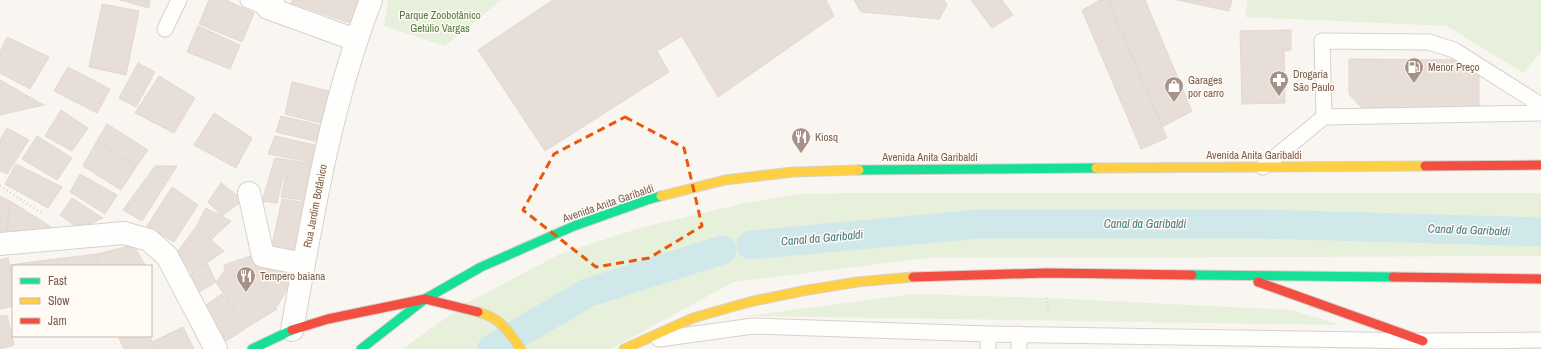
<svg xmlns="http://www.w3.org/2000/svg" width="1541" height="349" font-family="'Archivo Narrow',sans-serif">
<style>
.green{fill:#e7f0db}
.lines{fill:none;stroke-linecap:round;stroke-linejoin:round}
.canal{stroke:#d0e8ea;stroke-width:29}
.building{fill:#e6ded7;stroke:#e2d8d2}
.lane-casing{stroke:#d7d1cb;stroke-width:17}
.street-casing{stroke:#d7d1cb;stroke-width:24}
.fast-casing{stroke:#d9d2cb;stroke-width:11}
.slow-casing{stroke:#d9d2cb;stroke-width:11}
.jam-casing{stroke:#d9d2cb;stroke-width:11}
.path{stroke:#dcd5d0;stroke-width:2.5;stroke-dasharray:1 3;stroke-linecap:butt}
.lane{stroke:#fefefd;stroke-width:15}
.street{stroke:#fefefd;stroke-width:22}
.fast{stroke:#16e098;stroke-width:9}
.slow{stroke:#ffcf43;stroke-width:9}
.jam{stroke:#f24e42;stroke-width:9}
.marked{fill:none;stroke:#e8590c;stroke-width:3;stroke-dasharray:8 5;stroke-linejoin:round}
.labels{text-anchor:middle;stroke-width:3;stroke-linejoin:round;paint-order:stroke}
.park-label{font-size:11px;fill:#537a41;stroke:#fffaf3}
.poi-label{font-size:11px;fill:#7a5c4d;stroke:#fffaf3;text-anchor:start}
.street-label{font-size:11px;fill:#7a5c4d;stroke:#fffaf3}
.water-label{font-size:12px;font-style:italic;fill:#437c86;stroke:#fffaf3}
</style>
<rect width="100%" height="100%" fill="#f9f5f0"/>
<!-- green -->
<path class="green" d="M388 0H501L445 46 384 26Z
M1248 0H1541V52L1523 73 1447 26 1245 17Z
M852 193H1541V256L927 258 733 282 611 349H402L467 303 560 254 640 228 745 203 800 194Z
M914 294 1047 298 1292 310 1340 325 746 316Z"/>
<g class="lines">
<!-- canal -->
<path class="canal" d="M751 245 979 224H1258L1541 232
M492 349 587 293 722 250"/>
</g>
<!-- building -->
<path class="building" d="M120 0H150L149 8Z
M209 0H226L254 13 242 42 199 24Z
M293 0H364L353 24 291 3Z
M553 0H826L834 16 718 97 682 36 657 51 669 72 545 151 478 50Z
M854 0H944L947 5 939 19 861 12Z
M971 0H1002L1013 15 992 28Z
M1100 0H1108L1167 138 1141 149 1082 10Z
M1108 0H1145L1192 111 1162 127Z
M1177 0H1232L1229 11Z
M102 4 139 11 126 75 89 67Z
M198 26 240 45 230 69 187 52Z
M1291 30V50L1284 51 1285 103 1242 104 1240 31Z
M7 37 49 57 30 89 0 73V52Z
M1349 59 1466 60 1479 75V107L1362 108 1349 94Z
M138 63 155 72 136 107 119 98Z
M68 67 110 89 97 113 54 91Z
M159 76 195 98 174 133 135 113Z
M0 80 44 105 0 115Z
M292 82 333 92 324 124 285 114Z
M61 110 88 128 72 151 45 136Z
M214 113 252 138 236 168 194 145Z
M281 116 323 126 319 142 276 132Z
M107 124 148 150 136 167 97 141Z
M7 128 29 140 7 174 0 171V140Z
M37 136 72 158 57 180 22 159Z
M275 136 319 146 316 163 268 154Z
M97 141 136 167 121 190 83 166Z
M275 158 316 164 312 181 283 177 277 203 262 201Z
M16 164 62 187 48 208 5 184Z
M155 166H177L142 221 123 210Z
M80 174 117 195 105 214 70 192Z
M285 178 312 183 308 201 281 197Z
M221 183 243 200 222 216 208 202Z
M172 187 198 205 174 242 147 226Z
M0 196 10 201 6 237 0 238Z
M72 198 103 218 79 229 60 215Z
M282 199 308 203 299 254 271 250Z
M10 201 56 230 6 237Z
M206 208 231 221 211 240 196 227Z
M196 227 224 251 192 273 175 255Z
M133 245 146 266H98L97 254Z
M97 254 98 266H40L39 261Z
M251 256 277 309 246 328 216 282 225 270 224 265Z
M8 258 13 282V306L0 309V260Z
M39 261 40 266H13V282L10 265Z
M273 262 294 278 277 306 258 268Z
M207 263 216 282 194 295 184 279Z
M222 294 230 304 245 329 218 346 199 310Z
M7 315 14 345 0 349V316Z
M183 327 194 349H156L152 342Z
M118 336H149L156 349H124Z"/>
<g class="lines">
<!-- lane casing -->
<g class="lane-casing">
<path id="lane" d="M248 0 268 8
M165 29 179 0
M1324 117 1322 41 1429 42 1454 50 1541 105
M1263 167 1324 117 1541 113
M988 334V349
M1019 334V349
M659 339 753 326 988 334 1423 341 1541 340"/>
</g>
<!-- street casing -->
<g class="street-casing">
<path id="street" d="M273 0 268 8 356 40
M249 193 263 256 304 264
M0 244 124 233 149 240 167 256 216 349
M292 330C312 219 330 106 371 0"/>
</g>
<!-- fast casing -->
<g class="fast-casing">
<path id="fast" d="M859 170 1096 168
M1192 275 1393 277
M252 349 292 330
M361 349 425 299 481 267 574 226 647 200 661 196"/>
</g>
<!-- slow casing -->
<g class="slow-casing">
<path id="slow" d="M1096 168 1425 166
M661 196 725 180 793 172 859 170
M478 312C501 318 508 331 521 349
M624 349 693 318 749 302 802 291 857 282 913 277"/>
</g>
<!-- jam casing -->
<g class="jam-casing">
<path id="jam" d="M1425 166 1541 165
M913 277 1047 273 1192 275
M1393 277 1541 279
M1258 282 1423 341
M292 330 328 319 425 299 478 312"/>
</g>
<!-- path -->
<path class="path" d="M0 186 43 214
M1047 298 1048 313"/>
<!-- lane -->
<use href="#lane" class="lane"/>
<!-- street -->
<use href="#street" class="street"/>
<!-- fast -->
<use href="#fast" class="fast"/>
<!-- slow -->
<use href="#slow" class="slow"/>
<!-- jam -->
<use href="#jam" class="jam"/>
</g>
<!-- marked area -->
<path class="marked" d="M625 117 684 148 702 226 649 258 596 267 523 210 554 154Z"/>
<!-- icons -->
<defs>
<g id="fuel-pin" transform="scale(1)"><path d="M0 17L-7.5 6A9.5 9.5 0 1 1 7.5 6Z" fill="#a69286" stroke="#fffaf3"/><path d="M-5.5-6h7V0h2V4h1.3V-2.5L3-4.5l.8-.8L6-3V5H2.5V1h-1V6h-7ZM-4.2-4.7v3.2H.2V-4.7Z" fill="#fff"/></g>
<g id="pharmacy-pin" transform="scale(1)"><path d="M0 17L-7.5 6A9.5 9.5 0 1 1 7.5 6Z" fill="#a69286" stroke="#fffaf3"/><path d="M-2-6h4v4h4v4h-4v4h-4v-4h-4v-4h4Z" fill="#fff"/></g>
<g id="shop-pin" transform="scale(1)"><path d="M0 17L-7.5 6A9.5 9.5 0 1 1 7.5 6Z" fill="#a69286" stroke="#fffaf3"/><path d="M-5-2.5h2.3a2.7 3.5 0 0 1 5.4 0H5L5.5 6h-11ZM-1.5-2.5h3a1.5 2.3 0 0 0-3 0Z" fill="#fff"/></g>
<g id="restaurant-pin" transform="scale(1)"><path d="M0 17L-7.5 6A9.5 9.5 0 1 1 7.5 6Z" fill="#a69286" stroke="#fffaf3"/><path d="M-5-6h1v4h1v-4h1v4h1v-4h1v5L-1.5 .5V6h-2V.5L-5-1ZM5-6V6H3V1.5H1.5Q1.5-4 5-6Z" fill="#fff"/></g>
</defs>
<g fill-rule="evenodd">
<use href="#fuel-pin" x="1414" y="67"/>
<use href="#pharmacy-pin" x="1279" y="80"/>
<use href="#shop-pin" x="1174" y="86"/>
<use href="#restaurant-pin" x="801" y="137"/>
<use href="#restaurant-pin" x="246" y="276"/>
</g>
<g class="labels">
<!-- park labels -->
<g class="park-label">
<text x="440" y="19">Parque Zoobotânico<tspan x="440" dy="13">Getúlio Vargas</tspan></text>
</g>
<!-- poi labels -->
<g class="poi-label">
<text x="1428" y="71">Menor Preço</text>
<text x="1293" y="78">Drogaria<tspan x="1293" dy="13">São Paulo</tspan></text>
<text x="1188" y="84">Garages<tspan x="1188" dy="13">por carro</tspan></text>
<text x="815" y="141">Kiosq</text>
<text x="260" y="280">Tempero baiana</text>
</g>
<!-- street labels -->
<g class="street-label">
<text x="1254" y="159">Avenida Anita Garibaldi</text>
<text x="930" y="161">Avenida Anita Garibaldi</text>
<text transform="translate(608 203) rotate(-19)" y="4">Avenida Anita Garibaldi</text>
<text transform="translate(315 206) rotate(-79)" y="4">Rua Jardim Botânico</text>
</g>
<!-- water labels -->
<g class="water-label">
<text x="1145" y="228">Canal da Garibaldi</text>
<text transform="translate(1469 230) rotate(2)" y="4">Canal da Garibaldi</text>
<text transform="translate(822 238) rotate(-5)" y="4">Canal da Garibaldi</text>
</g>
</g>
<!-- legend -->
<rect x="12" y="265" width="140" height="72" fill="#fffaf3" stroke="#cabbb1"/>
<rect x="20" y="278" width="20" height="6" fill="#16e098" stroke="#cabbb1"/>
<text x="48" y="285" font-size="12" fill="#7a5c4d">Fast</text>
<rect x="20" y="298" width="20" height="6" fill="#ffcf43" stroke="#cabbb1"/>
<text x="48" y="305" font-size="12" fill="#7a5c4d">Slow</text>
<rect x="20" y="318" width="20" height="6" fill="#f24e42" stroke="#cabbb1"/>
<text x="48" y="325" font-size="12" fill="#7a5c4d">Jam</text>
</svg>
